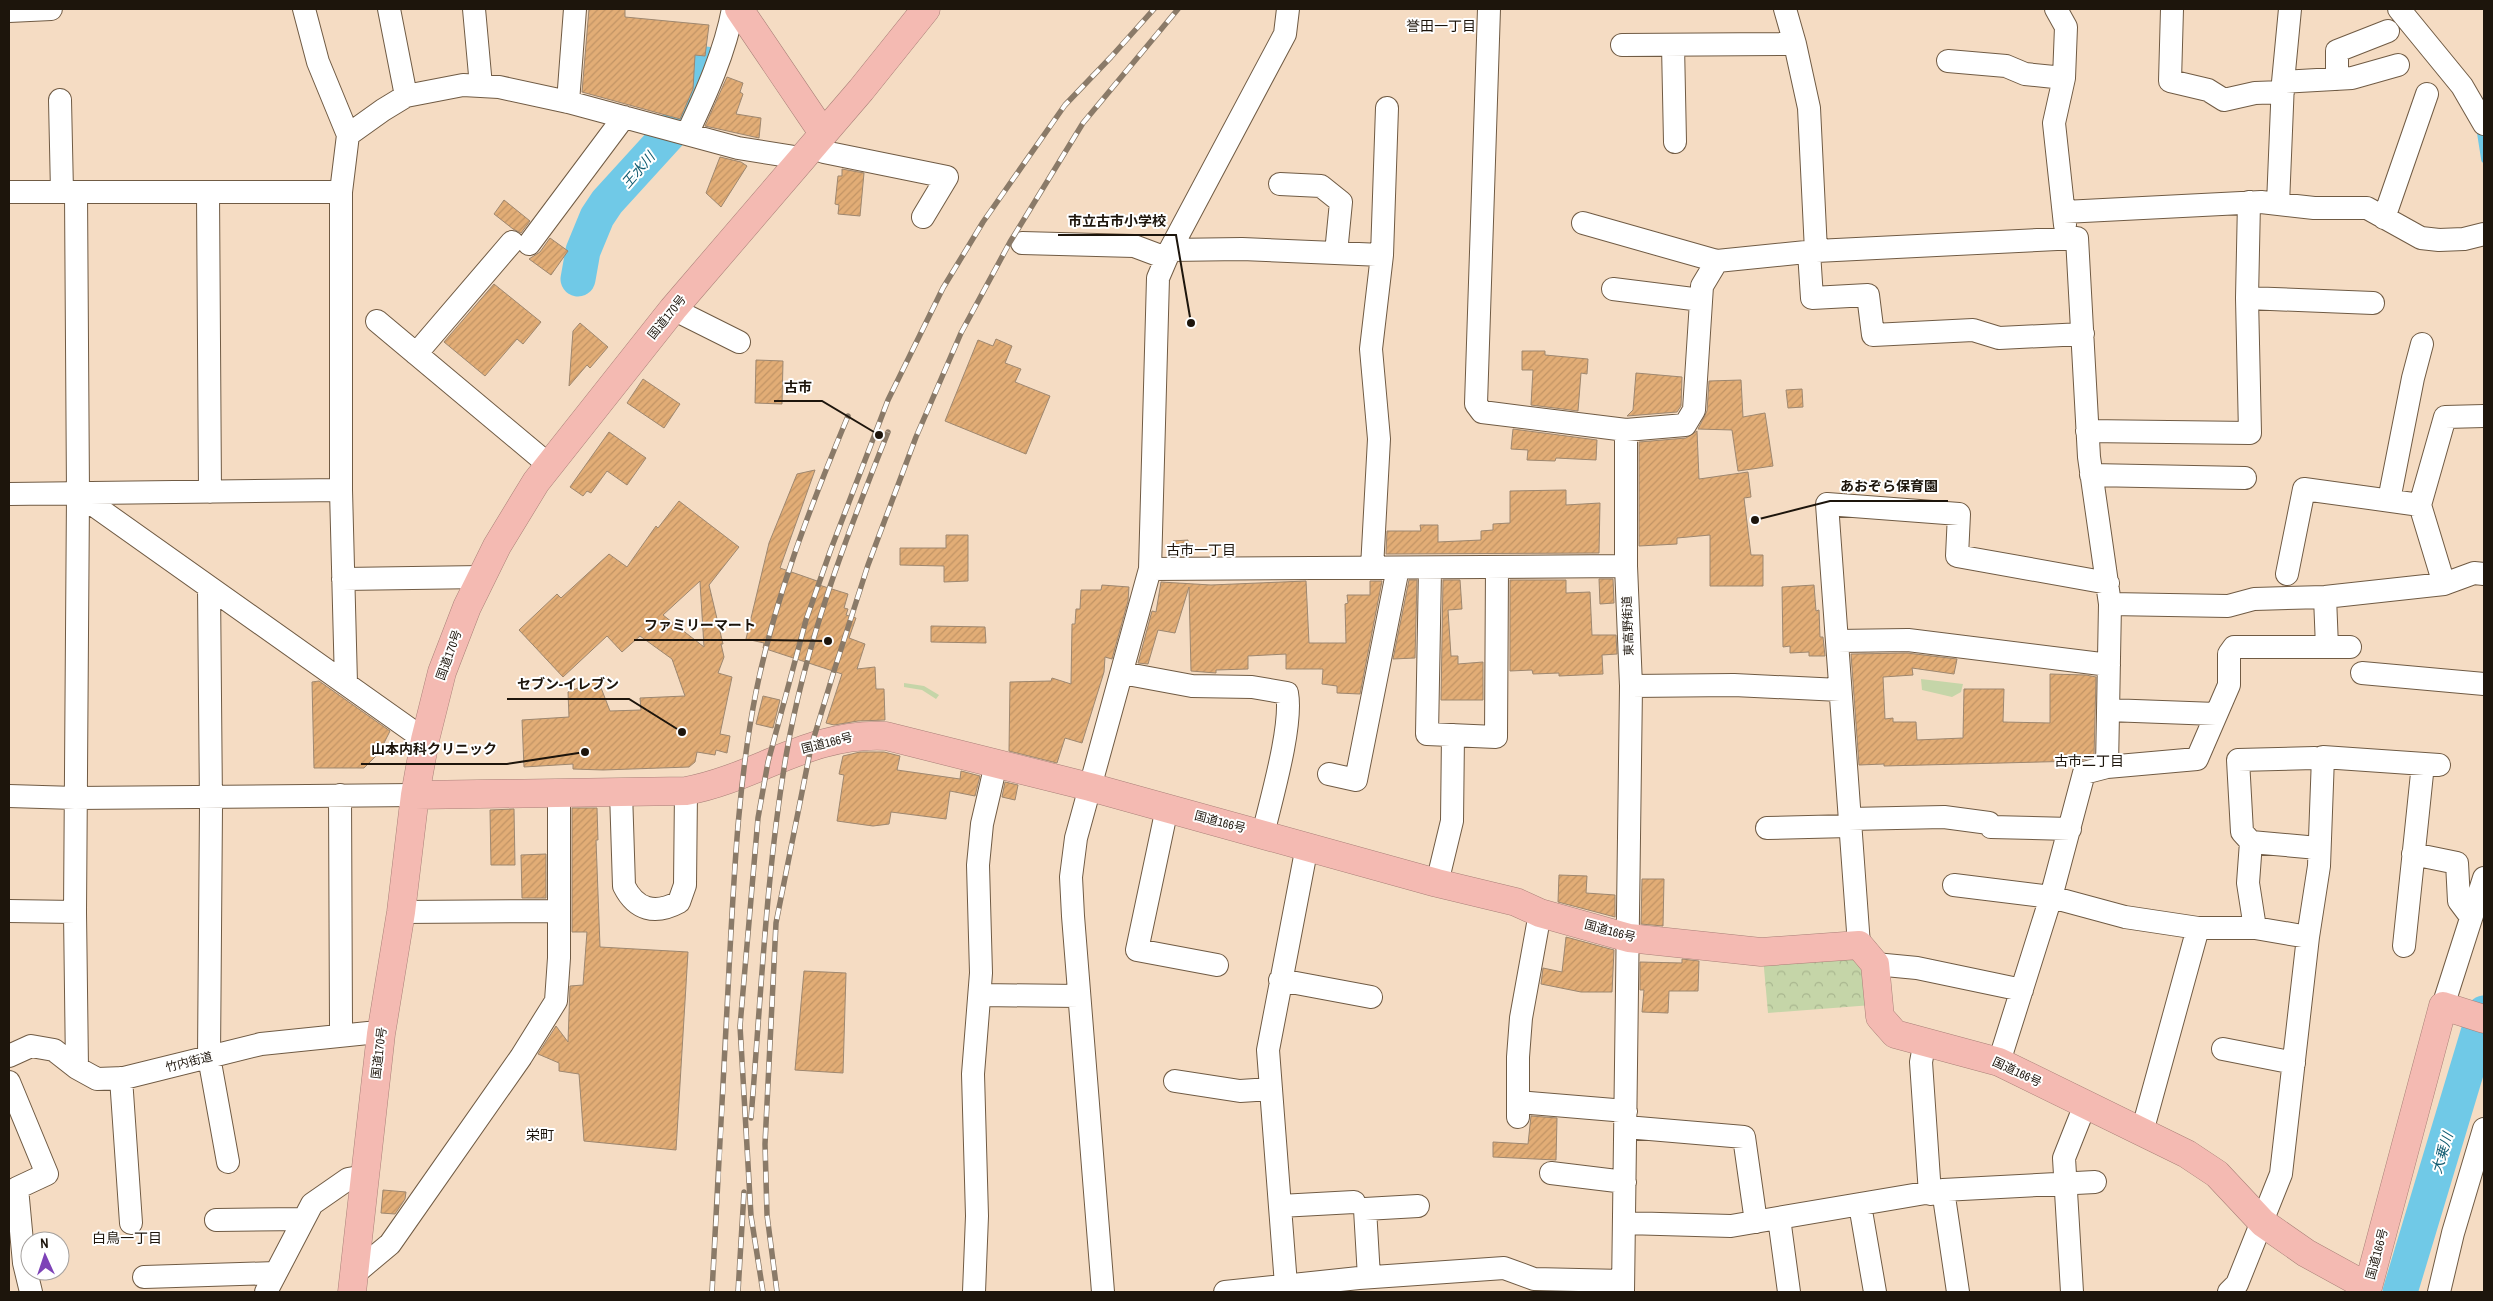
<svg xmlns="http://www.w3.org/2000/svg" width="2493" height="1301" font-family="'Archivo Narrow','Noto Sans JP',sans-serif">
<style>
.green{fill:#c5d5a8}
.park{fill:url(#park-crowns)}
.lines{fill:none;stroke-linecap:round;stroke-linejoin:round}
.stream{stroke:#70c9e7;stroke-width:5.5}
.river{stroke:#70c9e7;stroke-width:35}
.building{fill:url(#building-hatch);stroke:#9e876f;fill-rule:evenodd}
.minor-casing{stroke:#705b44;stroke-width:24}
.highway-casing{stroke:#a98078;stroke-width:29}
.minor{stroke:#fff;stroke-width:22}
.highway{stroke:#f4bab2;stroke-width:28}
.rail-casing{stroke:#8a7a68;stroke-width:5.5}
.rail{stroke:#fff;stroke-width:4;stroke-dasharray:11;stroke-linecap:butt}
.labels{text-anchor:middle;stroke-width:4;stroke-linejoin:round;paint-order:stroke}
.street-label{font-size:12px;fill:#1d150c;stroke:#fff}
.neighbourhood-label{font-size:14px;fill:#1d150c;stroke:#fff}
.water-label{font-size:14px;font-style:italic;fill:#125c71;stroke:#fff}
.leader{fill:none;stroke:#1d150c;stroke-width:2}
.callout-dot{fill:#1d150c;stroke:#fff;stroke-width:2}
.callout-label{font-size:14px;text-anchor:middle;font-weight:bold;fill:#1d150c;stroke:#fff;stroke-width:4;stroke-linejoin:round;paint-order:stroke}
</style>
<defs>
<pattern id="park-crowns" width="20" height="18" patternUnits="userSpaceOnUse" patternTransform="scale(1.25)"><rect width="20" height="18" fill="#c5d5a8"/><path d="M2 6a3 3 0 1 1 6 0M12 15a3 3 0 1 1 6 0" fill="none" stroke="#a9b68f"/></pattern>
<pattern id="building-hatch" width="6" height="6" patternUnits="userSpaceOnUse" patternTransform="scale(1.25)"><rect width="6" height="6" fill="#e2ad76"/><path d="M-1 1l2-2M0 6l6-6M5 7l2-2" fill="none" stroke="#c19465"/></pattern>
</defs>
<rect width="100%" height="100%" fill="#f5dcc3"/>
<!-- green -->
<path class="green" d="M1921 679 1963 684 1961 692 1952 697 1922 690Z
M904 683 924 686 939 695 936 699 922 690 904 687Z"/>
<!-- park -->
<path class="park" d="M1854 952 1866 964 1872 1005 1768 1013 1763 957Z"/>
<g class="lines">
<!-- stream -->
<path class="stream" d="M2479 128 2484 160"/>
<!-- river -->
<path class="river" d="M578 279 583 251 597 217 607 202 679 123 706 64
M2400 1292 2484 1013"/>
</g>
<!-- building -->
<path class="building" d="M589 9H625V17L709 25 705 56 695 55 693 89 680 119 582 92Z
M727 77 743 83 740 92 743 94 736 114 761 118 759 138 705 126Z
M720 157 741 162 747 166 721 207 706 193Z
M842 169 864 173 860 216 838 214 839 205 835 204 838 176H842Z
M504 200 530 221 521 233 513 229 494 214Z
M550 238 568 251 551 275 529 259 540 252Z
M494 284 541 322 523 344 517 339 485 376 444 342Z
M580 323 608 347 590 368 587 365 569 386 573 331Z
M996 339 1012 346 1005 363 1021 369 1015 382 1050 396 1026 454 945 421 978 340 993 346Z
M1522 351H1545V355L1588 359 1587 374 1581 373 1578 411 1531 405 1533 370H1522Z
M756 360 783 361 782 404 755 403Z
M1636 373 1682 377 1681 406 1677 412 1627 416 1633 410Z
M643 379 680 404 664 428 627 403Z
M1741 380 1743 417 1765 413 1773 466 1738 471 1732 430 1698 429 1707 411 1709 381Z
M1802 389 1803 407 1788 408 1786 390Z
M1513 429 1597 440 1596 460 1556 458 1555 461 1527 460 1528 450 1511 449Z
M1697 431 1699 479 1748 472 1751 497 1744 498 1751 555H1763V586H1710V535L1677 538V544L1639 546V442L1686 438Z
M609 432 646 458 627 485 607 471 591 493 587 491 583 496 570 487Z
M815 470 780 568 820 582 819 585 848 594 844 608 848 609 846 615 856 618 849 638 865 644 857 669 875 667 876 689H884L885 720 858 721 834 725 826 723 842 674 763 648 764 643 746 639 769 543 797 474Z
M1566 490V505L1600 503 1599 553 1386 554 1387 531H1421L1420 525H1438V542L1481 540V531L1493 530V524L1510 523V491Z
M679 501 739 547 709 585 723 644H721L724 657 718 673 732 677 720 734 730 736 727 753 716 750 715 755 697 752 695 762 689 767 603 770 573 769V764L524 767 522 720 569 717 568 692 598 680 610 711 641 710 640 698 685 696 672 659 640 636 622 652 607 636 563 677 519 630 557 594 561 598 609 554 627 567 656 526 658 528ZM700 581V582L704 647 663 615Z
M946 535H968V581L944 582V566L900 565V548H946Z
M1188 540 1189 556H1173V541Z
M1599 579H1613L1614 603 1600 604Z
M1409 580H1417L1415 658 1393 659Z
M1443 580H1460L1462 609 1448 610 1451 656H1458V664L1483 662V700H1441Z
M1510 580H1566V593L1590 592 1592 635H1616L1617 654 1602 655 1603 674 1559 676V673L1533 674 1532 670 1510 671Z
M1306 581 1309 643H1346L1345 604 1348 603 1347 595H1370V581H1382L1360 694 1337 693V686L1322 684 1323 669H1286V654L1248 656V669L1216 670V673L1191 671 1189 587 1175 633 1158 630 1148 664 1138 663 1152 611 1156 612 1161 582 1211 585Z
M1102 585 1129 587 1128 601 1112 659 1105 657 1104 672 1082 743 1065 738 1057 763 1009 751 1010 682 1051 681 1052 678 1071 684 1072 624H1075L1076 609H1080L1081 590H1101Z
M1814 585 1816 611 1819 610 1820 637H1823L1825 656H1809V652L1790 653V646L1783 647 1782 587Z
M931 626 985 627 986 643 931 642Z
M1907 653 1957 659 1954 674 1912 668 1913 675 1883 677 1885 719 1893 718V722H1916L1917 740 1963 738 1964 689H2004L2003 722 2050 723V674L2086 675 2096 677 2094 757 2079 761 1884 766V764L1859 765 1851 654Z
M319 681 390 731 379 753 364 768H314L312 682Z
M763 696 780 700 773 728 756 724Z
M860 752H884L900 756 897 770 960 779 961 771 980 776 975 796 950 791 946 819 891 812 889 824 873 826 837 821 844 775 839 774 843 756Z
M1005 782 1018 785 1015 800 1002 797Z
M572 808H597L598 840H596L600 947 688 952 676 1150 584 1141 579 1074 559 1071V1063L538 1054 556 1026 568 1042 570 986 583 985 587 932H572Z
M514 809 515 865H491L490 810Z
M546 854V898H522L521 855Z
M1559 875 1587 876 1586 893 1615 895V917L1558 902Z
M1642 879H1664L1663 926 1641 924Z
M1566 937 1614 950 1612 992H1581L1541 984 1543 968 1562 972Z
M1682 959 1699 961 1698 991H1669L1668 1013 1642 1012 1644 990H1640V962L1682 963Z
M804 971 846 973 843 1073 795 1070Z
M1531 1116 1557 1118 1556 1160 1493 1157V1142L1528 1144Z
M383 1190 406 1192 405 1199 395 1214 381 1213Z"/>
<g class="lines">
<!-- minor casing -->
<g class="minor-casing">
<path id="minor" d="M304 9 318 62 348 135 341 192V490L346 683
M389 9 406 96
M474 9 481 86
M1489 9 1476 404 1482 412 1626 430 1685 425 1694 410 1702 286 1717 261 1816 251 2077 238 2089 457 2110 604 2107 767 2084 773 2051 897 1999 1062
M1785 9 1795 44 1809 108 1816 251
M2056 9 2066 27 2064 78 2054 123 2065 225
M2172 9 2170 81 2208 90 2224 100 2255 93 2283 92
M2399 9 2462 86 2484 124
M9 11 51 9
M1622 45 1795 44
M1673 45 1675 142
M1948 61 2006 66 2025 74 2064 78
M2337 79V51L2388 31
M2283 82 2352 78 2398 65
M60 100 62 192
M568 102 575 9
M687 134C706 94 725 52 733 9
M348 135 383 110 406 96 463 85 499 87 568 102 738 148 801 158
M814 143 824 152 947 177 923 217
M1280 184 1321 186 1341 202 1336 253
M9 192H341
M76 193 78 494 75 912 77 1068
M208 193 210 492
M2278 204 2283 82 2290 9
M2064 212 2261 202 2314 208H2367L2421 238 2439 240 2464 239 2484 234
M2384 218 2427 94
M1583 223 1717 261
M1022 243 1134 246 1166 258
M529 244 624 117
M1170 250 1242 249 1382 255 1371 349 1379 439 1372 568
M1809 252 1812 298 1868 295 1873 335 1973 330 1999 338 2083 334
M1382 255 1387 108
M1613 289 1701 300
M2247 298 2373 303
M673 309 739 342
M377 321 549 465
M416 354 512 242
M2087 431 2250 433 2247 298 2249 202
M2091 475 2245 478
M9 494 341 490
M78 494 425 740
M2389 500 2413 378 2422 344
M1150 569 1626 566
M1430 569 1427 734 1496 737 1497 568
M2287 574 2304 489 2420 505
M343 579 482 577
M2444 584 2420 505 2445 417 2484 416
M209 587 211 806 209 1057 228 1162
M2325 597 2327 647
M2110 604 2228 606 2254 599 2325 597 2444 584 2474 573 2484 574
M1837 641 1908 640 2109 665
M1122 673 1192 686 1252 687 1287 693C1293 725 1271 800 1263 834
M2362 673 2484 684
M1631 686 1734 685 1840 690
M2108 710 2216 714
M2315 758 2238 760 2242 832 2251 842 2318 848
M2107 767 2197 759 2229 685V654L2234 647H2350
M1329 774 1356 780 1398 568
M621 792 624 886C636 910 655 915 679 902L685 885 686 791
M340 795 341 1027
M9 796 75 798 415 795
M1167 808 1137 950 1217 965
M1849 819 1944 817 1989 823 1991 827 2070 829
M1767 828 1849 826
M2251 842 2248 883 2255 928
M2413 854 2457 863 2459 901 2471 917
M1437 883 1452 821 1453 735
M1954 885 2051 897 2125 917 2198 928H2255L2308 937
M9 911 75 912
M401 912 558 911
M1859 945 1827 504 1959 514 1957 556 2108 583
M2404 946 2423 764
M1875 964 1917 968 2022 990
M1280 980 1371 997
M980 995 1079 996
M2443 1006 2484 878
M1925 1041 1921 1062 1930 1194
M2223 1049 2294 1063
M9 1056 31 1046 54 1050 77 1068 97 1079 124 1078 261 1044 368 1033 381 1034
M121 1078 131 1223
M1175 1081 1240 1091 1271 1089
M9 1082 47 1174 17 1188 24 1263 31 1292
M1518 1102 1626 1111
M1518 1117V1057L1521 1018 1540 913
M1626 1127 1744 1137 1756 1222
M2142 1132 2198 928
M1551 1173 1625 1182
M1943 1190 2095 1182
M1860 1205 1875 1292
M1280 1206 1354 1202
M1779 1218 1789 1292
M216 1220 304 1219
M1625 1223 1731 1226 1943 1190 1958 1292
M353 1275 390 1244 521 1057 556 1001 559 958V793
M144 1277 276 1273
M1369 1277 1365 1209 1418 1206
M1286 1285 1268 1050 1307 846
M266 1292 312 1204 348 1179 365 1176
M974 1292 977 1216 973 1074 981 973 978 865 982 824 996 764
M1103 1292 1073 916 1071 877 1076 838 1150 569 1158 278 1170 250 1285 34 1288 9
M1225 1292 1359 1278 1504 1268 1534 1279 1623 1281
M1623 1292 1631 686 1626 566V430
M2072 1292 2064 1158 2085 1105
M2229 1292 2237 1284 2281 1174 2308 937 2319 866 2323 757 2439 765
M2439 1292 2453 1233 2484 1129"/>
</g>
<!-- highway casing -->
<g class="highway-casing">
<path id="highway" d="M739 9 823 133
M415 795 686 791C757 778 809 732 886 736L1090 787 1437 883 1516 902 1540 913 1629 938 1761 952 1859 945 1875 964 1880 1017 1895 1034 1999 1062 2187 1154 2217 1174 2263 1223 2306 1253 2368 1287 2443 1006 2484 1019
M352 1292 381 1034 401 912 415 795 425 740 442 672 467 607 497 546 536 482 673 309 861 90 926 9"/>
</g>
<!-- minor -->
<use href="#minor" class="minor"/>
<!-- highway -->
<use href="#highway" class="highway"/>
<!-- rail casing -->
<g class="rail-casing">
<path id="rail" d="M751 1118C761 997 766 875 786 756 805 644 846 537 888 432
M712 1292C718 1185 724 1077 729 969 734 877 738 783 756 692 775 597 811 505 848 416
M738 1292 744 1192
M763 1292 751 1216 740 1026 758 818 768 762 806 620 831 549 888 400 943 288 983 222 1065 105 1111 57 1154 9
M777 1292 767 1215 765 1144 776 923 811 747 834 671 868 565 916 437 961 333 1010 242 1083 123 1178 9"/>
</g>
<!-- rail -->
<use href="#rail" class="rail"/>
</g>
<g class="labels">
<!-- street labels -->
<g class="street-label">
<text transform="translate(667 317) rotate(-51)" y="4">国道170号</text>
<text transform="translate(1628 626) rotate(-92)" y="4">東高野街道</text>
<text transform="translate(449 655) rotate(-70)" y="4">国道170号</text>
<text transform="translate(827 743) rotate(-14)" y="4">国道166号</text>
<text transform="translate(1220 822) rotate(15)" y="4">国道166号</text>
<text transform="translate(1610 931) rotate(15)" y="4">国道166号</text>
<text transform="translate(379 1053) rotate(-83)" y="4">国道170号</text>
<text transform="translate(189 1062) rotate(-14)" y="4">竹内街道</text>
<text transform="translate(2017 1072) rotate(25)" y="4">国道166号</text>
<text transform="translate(2377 1254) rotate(-75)" y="4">国道166号</text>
</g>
<!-- neighbourhood labels -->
<g class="neighbourhood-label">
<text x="1441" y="31">誉田一丁目</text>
<text x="1201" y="555">古市一丁目</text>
<text x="2089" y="766">古市二丁目</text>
<text x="540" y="1140">栄町</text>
<text x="127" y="1243">白鳥一丁目</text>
</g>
<!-- water labels -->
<g class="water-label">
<text transform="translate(638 170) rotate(-49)" y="5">王水川</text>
<text transform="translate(2442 1153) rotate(-73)" y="5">大乗川</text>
</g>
</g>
<!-- callouts -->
<path class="leader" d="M1191 323L1176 235H1058M879 435L822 401H774M1755 520L1830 501H1948M828 641L766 640H634M682 732L629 699H507M585 752L507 764H361"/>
<g class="callout-dot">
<circle cx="1191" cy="323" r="5"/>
<circle cx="879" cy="435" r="5"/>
<circle cx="1755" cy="520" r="5"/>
<circle cx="828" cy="641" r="5"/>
<circle cx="682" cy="732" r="5"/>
<circle cx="585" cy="752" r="5"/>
</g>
<g class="callout-label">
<text x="1117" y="226">市立古市小学校</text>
<text x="798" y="392">古市</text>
<text x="1889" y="491">あおぞら保育園</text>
<text x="700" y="630">ファミリーマート</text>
<text x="568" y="689">セブン-イレブン</text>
<text x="434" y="754">山本内科クリニック</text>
</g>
<!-- border -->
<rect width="2493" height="1301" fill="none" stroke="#1d150c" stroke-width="20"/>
<!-- north arrow -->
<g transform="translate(45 1256) rotate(357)"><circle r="24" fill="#ffffff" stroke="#a5a19e"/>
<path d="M0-4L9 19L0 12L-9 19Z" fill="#7d42b7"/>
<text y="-8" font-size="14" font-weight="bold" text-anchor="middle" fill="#1d150c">N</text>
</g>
</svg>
